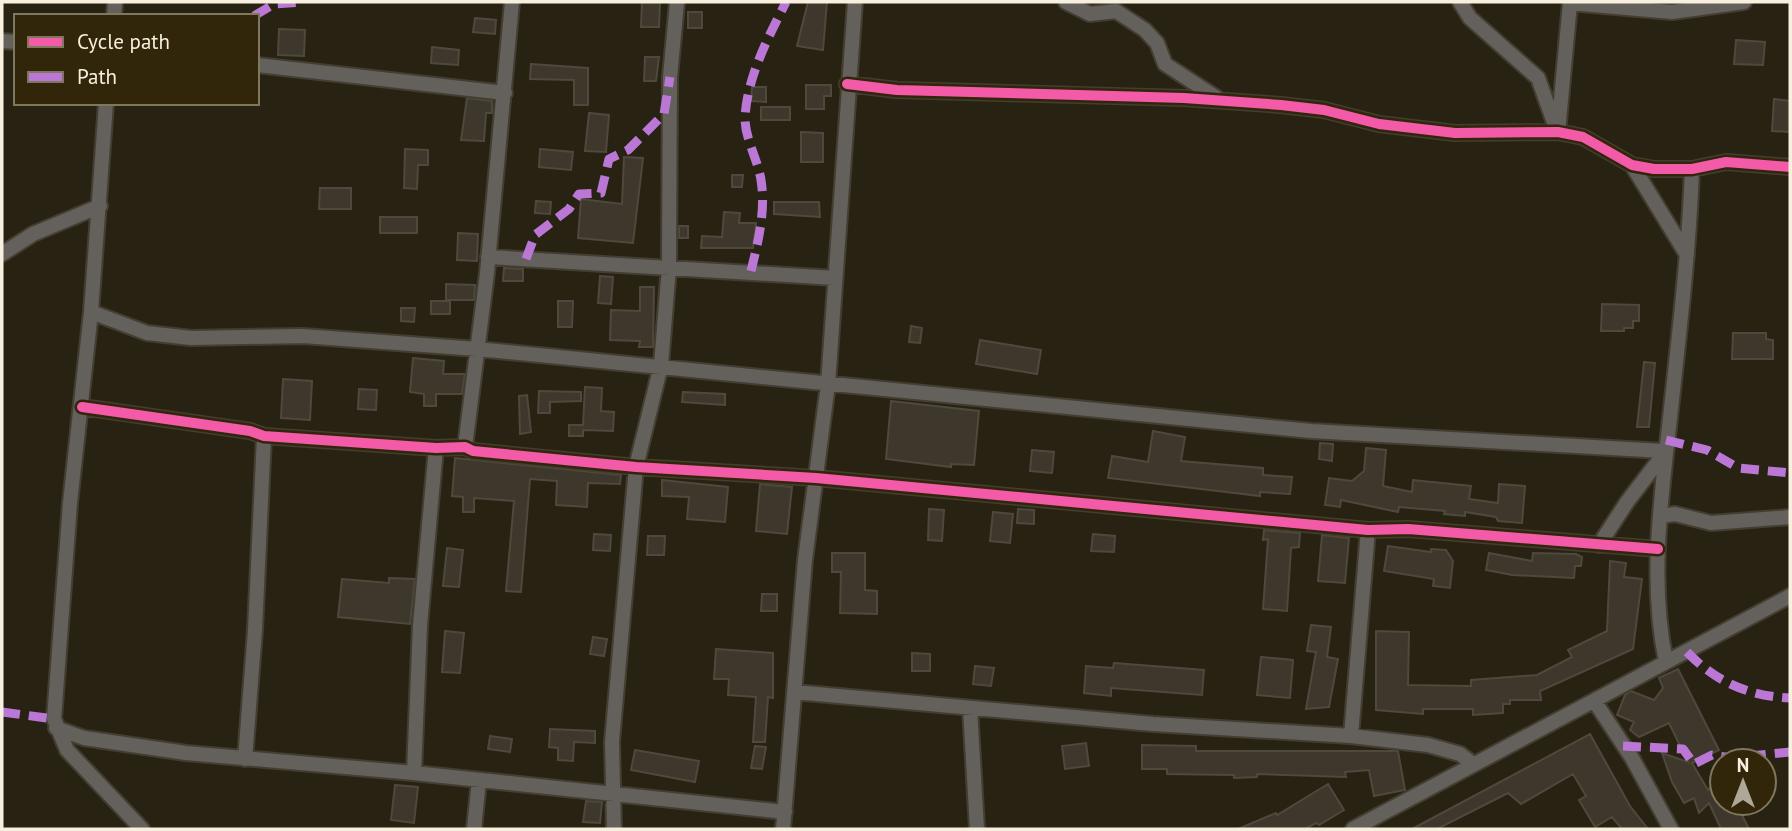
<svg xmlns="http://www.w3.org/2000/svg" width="1792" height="831" font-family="'PT Sans',sans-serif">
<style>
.building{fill:#3d382b;stroke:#4e493c;stroke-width:2}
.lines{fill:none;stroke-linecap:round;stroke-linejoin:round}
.minor-casing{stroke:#433e31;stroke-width:18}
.minor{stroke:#64605b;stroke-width:14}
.quiet{stroke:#ba77d6;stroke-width:9;stroke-dasharray:18 9;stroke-linecap:butt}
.cycleway-casing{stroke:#31260a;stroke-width:15}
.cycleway{stroke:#f35aa7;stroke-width:10}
</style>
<rect width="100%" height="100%" fill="#282213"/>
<!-- building -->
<path class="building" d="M642 2H660L659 27H641Z
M808 2H827L823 50 797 46Z
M688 12H702V28H688Z
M475 18 496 20 495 34 473 32Z
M279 29 305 30 304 56 278 55Z
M1736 40 1765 42 1763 65 1734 64Z
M432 47 459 50 458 65 431 63Z
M645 57H659L656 81H644Z
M531 64 588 68V105H574V80L530 79Z
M806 85H831V96H824V109H806Z
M752 87H766V102L751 101Z
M467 98 492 101V113H486L484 141 461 140Z
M1774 99 1790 101V132L1772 131Z
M761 107H790V120H761Z
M589 113 609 115 606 152 585 151Z
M801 132 823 133V162H801Z
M405 149 428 150V165H418L417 189 404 188Z
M540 149 573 152 571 170 539 167Z
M624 157 643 158 633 243 578 238 581 199 622 204Z
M732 175H743L742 187H732Z
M320 188H351V209H319Z
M536 201 551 202 550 214 535 213Z
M774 202H819L820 217 774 214Z
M724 212 740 213 739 223H756L753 248H701L702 236 722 237Z
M380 217H417V233H380Z
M679 226H688V238H679Z
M458 233 478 234 477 261 457 260Z
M504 268 523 269V281H503Z
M600 276 613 277 611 304 598 303Z
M446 284 475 285 474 300H446Z
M640 287H654L653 347H639L640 341 610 340 611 310 640 311Z
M431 301H450V314H431Z
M558 301H573L572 327H558Z
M1602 304 1639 305V321H1633V328H1624V331H1601Z
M401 308H415L414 322 401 321Z
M911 326 922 328 920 343 909 342Z
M1733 333H1766V339L1773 340V359H1732Z
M980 340 1041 350 1037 374 976 364Z
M413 358 444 361 443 374H465L462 394H436V406H424V394L410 392Z
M1644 362 1655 363 1649 427H1637Z
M283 379 312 381 310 420 281 418Z
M585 387 602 388 601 411 614 412 613 431 583 430V436H569V425H583Z
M359 389 377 390 376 410 358 409Z
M539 391 581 392V401L550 402V413H538Z
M683 392 725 394V405L682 402Z
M527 395 531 432 520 434 519 396Z
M891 401 979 411 974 465 951 464V467L886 459Z
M1153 431 1185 437 1181 461 1263 468V475L1292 477 1290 494 1260 492V496L1108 478 1112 456 1148 462Z
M1320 443 1333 444 1332 461 1319 459Z
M1366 448 1386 450 1383 486 1412 492 1413 480 1471 486 1469 499 1498 503 1499 484 1525 486 1522 523 1498 521 1496 517 1465 512V516L1444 514 1445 511 1399 507 1398 512 1341 500 1340 507 1325 505 1329 478 1352 481 1364 471Z
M1032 450 1054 452 1052 473 1030 471Z
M455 458 621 475 620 484 588 483 587 507 556 505 557 481 530 479 521 592 506 591 514 501 474 498V512H463V497L452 496Z
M662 480 728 487 725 522 687 519 689 497 662 496Z
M760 484 792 487 787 534 756 531Z
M929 509 944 510 942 541 928 540Z
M1018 509 1034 510V524L1017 523Z
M993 512 1013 514 1010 543 990 541Z
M1264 530 1300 533 1299 547 1291 548 1287 611 1263 609 1268 539 1263 540Z
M594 534 611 535 610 551 593 550Z
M1093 534 1115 536 1114 552 1091 551Z
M1322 535 1349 538 1345 583 1318 581Z
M648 536H665L664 555H647Z
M1388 546 1431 552V549L1446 550 1453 561 1450 588 1433 586 1434 579 1384 571Z
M447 548 463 550 459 587 443 586Z
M832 553H865V590L877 591V614L840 613 841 572H832Z
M1489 553 1532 561 1533 553 1576 554 1582 557 1581 566H1575L1574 578 1512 575 1486 570Z
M1610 561 1626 563 1624 577 1642 579 1633 649 1540 691 1541 700H1510V704H1503V713L1473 715V709H1423V714L1376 710V631L1409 632 1408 685 1471 686V680L1537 675 1572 657 1568 650 1607 631Z
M389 578 415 579 410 624 338 617 342 579 389 583Z
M762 594H777V611H761Z
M1311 625 1331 627 1327 657 1338 659 1329 707 1306 709 1316 652 1307 651Z
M445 631 464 633 460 673 442 672Z
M593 637 607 639 604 656 590 654Z
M716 649 773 653V698L768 697 765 742H753L756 697 728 695 729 679H714Z
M912 653 930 654V671H912Z
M1261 657 1293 660 1290 698 1257 695Z
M1114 663 1204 670 1202 695 1111 688V696L1084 693 1086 666 1113 668Z
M975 666 994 668 991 686 973 684Z
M1678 669 1719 750 1692 763 1708 790 1722 773V803H1736L1749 829H1721L1709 803 1699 813 1694 798 1684 803 1672 782 1662 753 1688 762 1669 723 1639 737 1630 730 1634 722 1617 715 1625 695 1631 691 1654 700 1663 688 1659 678Z
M550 729 595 731V743L574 742 573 761 558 760V748L549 747Z
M1590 734 1630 806 1648 829H1622L1612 817 1595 827 1579 800 1586 796 1573 774 1521 804 1508 793 1437 829H1412Z
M490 736 512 739 510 752 488 749Z
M1086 743 1089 766 1065 769 1062 746Z
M1142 745 1196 746V751H1398L1405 790 1374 796 1369 770 1345 772 1346 777 1257 774V777L1234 778V775L1167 774V769H1142Z
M755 746 766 747 762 769 751 768Z
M635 750 699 761 695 782 631 770Z
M1328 784 1344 810 1319 825 1316 823 1305 829H1238L1276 813 1277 815Z
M395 785 418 787 414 823 391 820Z
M586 801 602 802 600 823 583 822Z"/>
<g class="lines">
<!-- minor casing -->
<g class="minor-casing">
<path id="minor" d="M1066 2 1090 14 1116 11 1145 30 1157 43 1165 64 1217 98
M1460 2 1470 18 1538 78 1556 128
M114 16 115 2
M2 41 16 42
M257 65 505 93
M847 84 897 90 1184 98 1281 105 1324 110 1379 124 1455 133 1558 132 1583 137 1632 165 1654 169H1692L1726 162 1790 167
M106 103 91 312 70 503 54 719 67 750 142 829
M1558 132 1570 3 1672 12 1744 2
M1632 165 1687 255
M2 254 33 234 100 206
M488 257 835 278
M91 312 147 333 191 338 303 336 477 349 1311 431 1663 451
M82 407 250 431 264 436 436 448 465 447 473 451 636 467 816 478 1368 530 1408 529 1658 549
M465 447 487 273 512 2
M1660 516 1675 514 1711 523 1790 517
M1599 545 1627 502 1663 455
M1666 662C1649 582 1661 499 1670 418 1679 335 1689 252 1692 169
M794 692 1153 724 1351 736 1428 745 1460 754 1473 764
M1595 702 1632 758 1671 829
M970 708 977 829
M56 728 84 738 186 753 414 773 785 812
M1351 736 1368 530
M245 759 255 630 264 436
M414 773 420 625 436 448
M474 829 479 780
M614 829 612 742 636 467 661 365 669 267 670 77 677 2
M783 829 805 560 828 384 855 2
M1353 829 1790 596"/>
</g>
<!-- minor -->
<use href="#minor" class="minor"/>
<!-- quiet -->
<path class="quiet" d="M254 16 274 4 304 2
M526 259 535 235 569 209 579 194 601 193 609 159 628 150 664 114 670 77
M751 271C758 242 766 211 761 180 758 160 745 139 745 118 747 77 768 38 786 2
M1666 440 1707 450 1738 468 1790 473
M1687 652C1716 682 1748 696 1790 698
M2 712 54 719
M1623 746 1683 749 1694 764 1712 755 1731 758 1790 752"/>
<!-- cycleway casing -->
<g class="cycleway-casing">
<path id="cycleway" d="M847 84 897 90 1184 98 1281 105 1324 110 1379 124 1455 133 1558 132 1583 137 1632 165 1654 169H1692L1726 162 1790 167
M82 407 250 431 264 436 436 448 465 447 473 451 636 467 816 478 1368 530 1408 529 1658 549"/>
</g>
<!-- cycleway -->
<use href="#cycleway" class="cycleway"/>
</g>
<!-- border -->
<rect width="1792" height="831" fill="none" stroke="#f7f0df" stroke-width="7"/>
<!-- legend -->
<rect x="14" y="14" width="245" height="91" fill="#31260a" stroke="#80775f" stroke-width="2"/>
<rect x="28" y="37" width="35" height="10" fill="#f35aa7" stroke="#80775f" stroke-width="2"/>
<text x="77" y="49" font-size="21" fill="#f7f0df">Cycle path</text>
<rect x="28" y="72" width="35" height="10" fill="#ba77d6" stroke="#80775f" stroke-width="2"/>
<text x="77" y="84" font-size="21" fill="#f7f0df">Path</text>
<!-- north arrow -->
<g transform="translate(1743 782)"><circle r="33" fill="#31260a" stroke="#80775f" stroke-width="2"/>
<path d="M0-5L12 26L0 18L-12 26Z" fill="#afa898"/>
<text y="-10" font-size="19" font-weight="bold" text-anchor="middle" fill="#f7f0df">N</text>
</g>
</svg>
